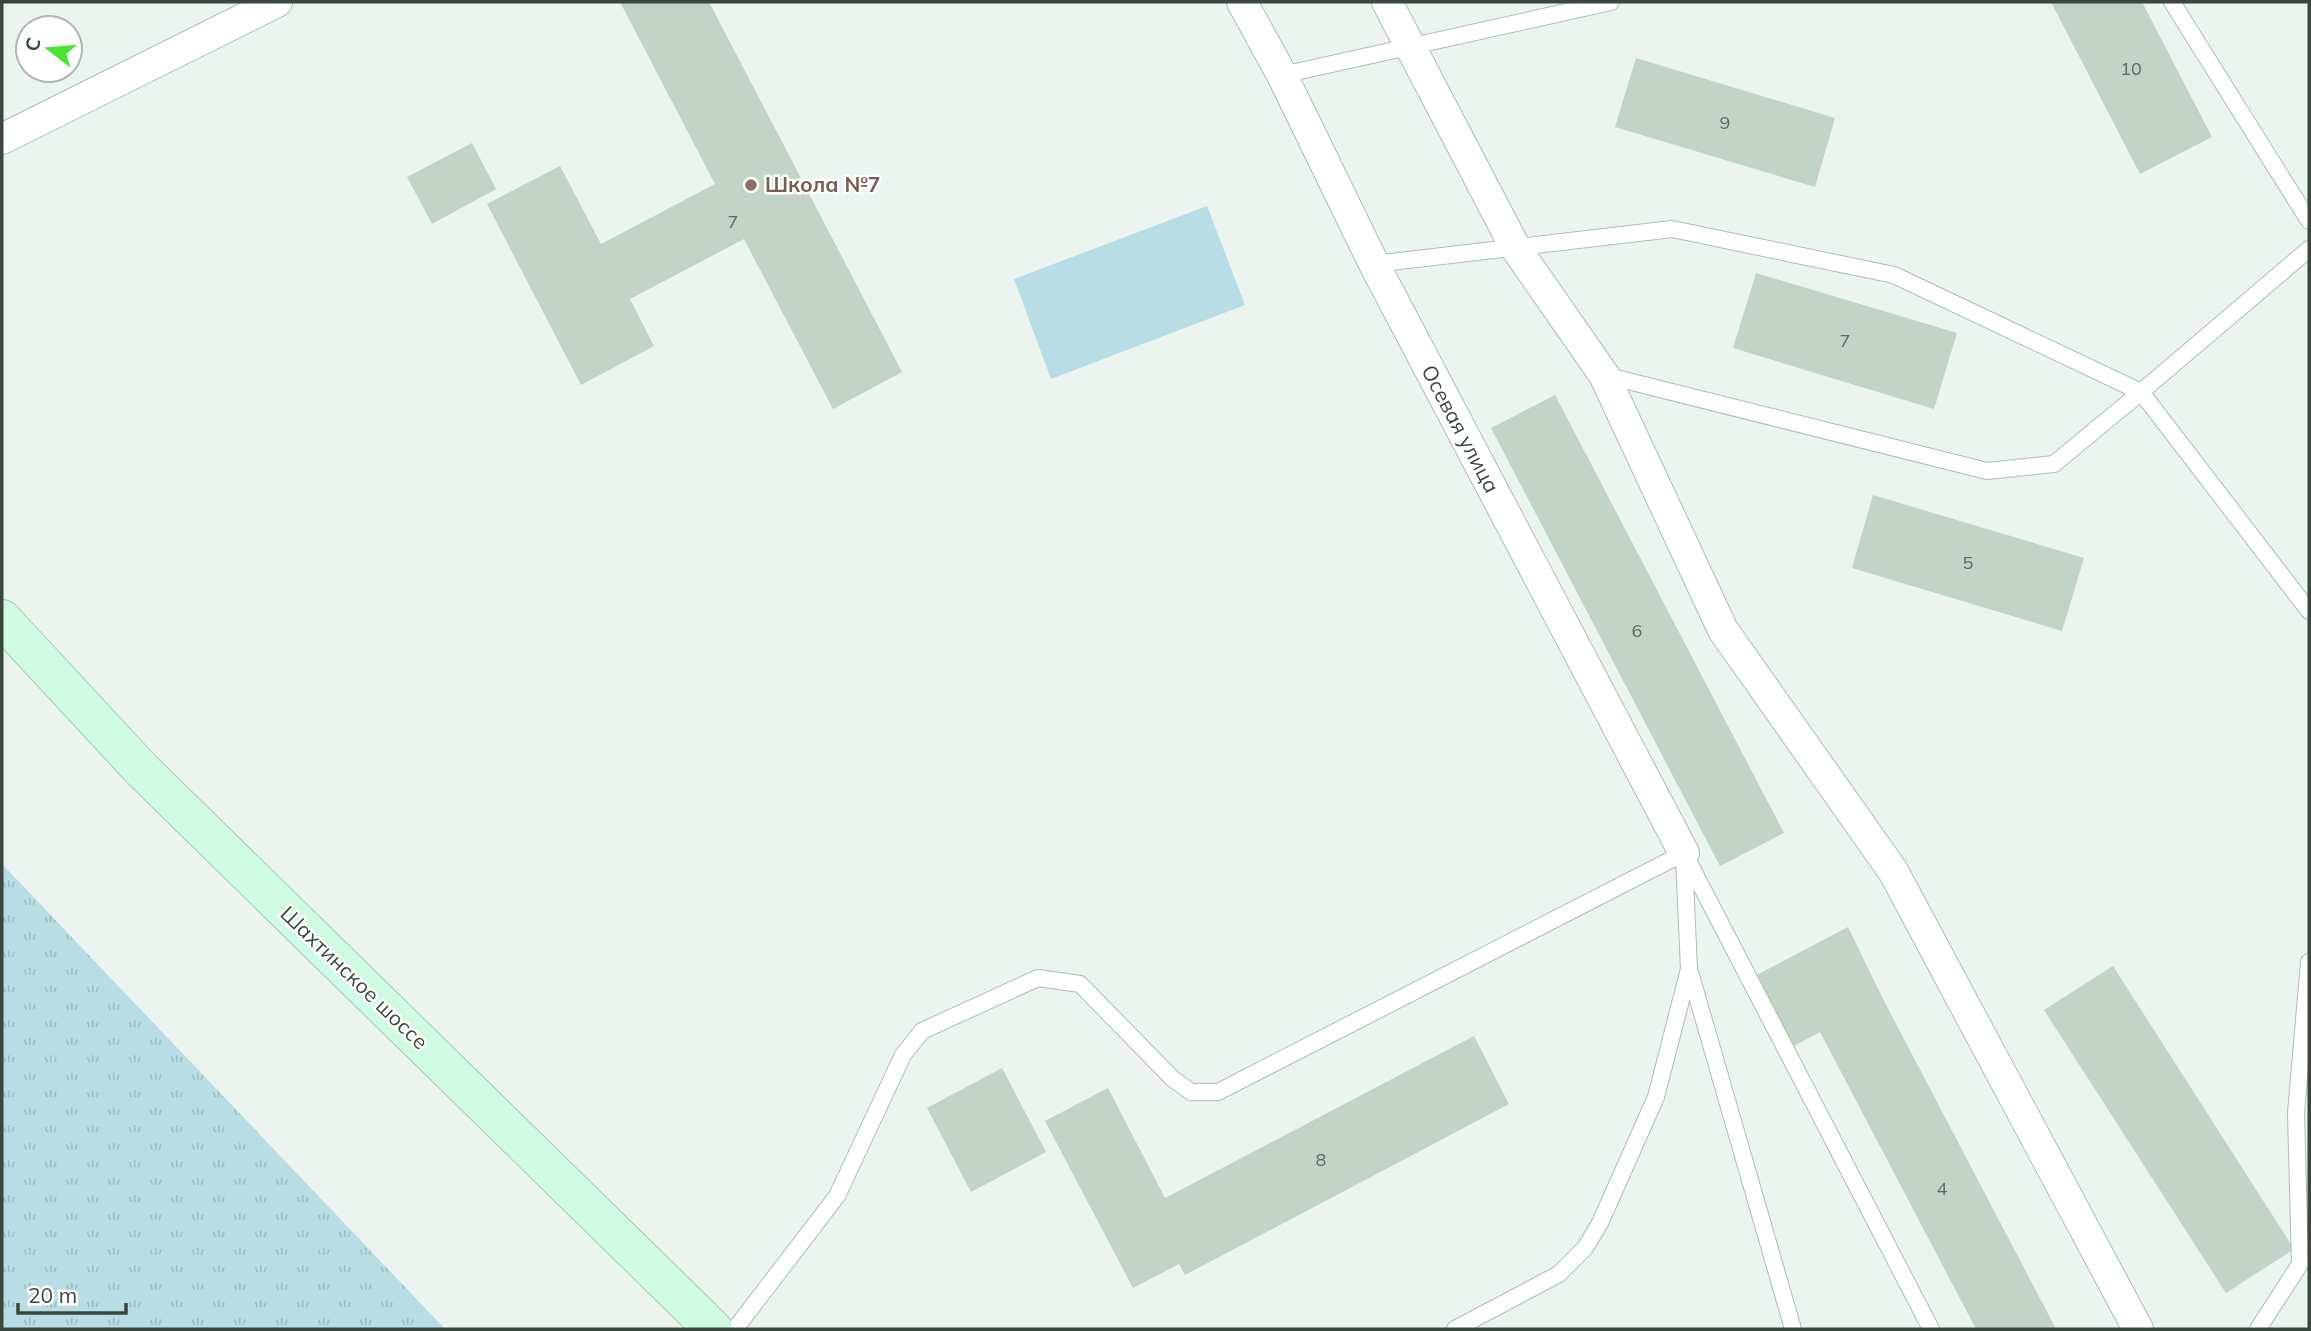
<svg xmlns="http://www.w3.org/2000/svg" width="2311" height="1331" font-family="Mulish,sans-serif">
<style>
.grass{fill:url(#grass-tufts)}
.green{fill:#b8dde4}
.building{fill:#c1d4c7}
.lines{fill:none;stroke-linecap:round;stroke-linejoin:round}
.service-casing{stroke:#aebeb4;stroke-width:18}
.minor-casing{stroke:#aebeb4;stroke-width:32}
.secondary-casing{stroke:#9fcfb5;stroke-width:40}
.service{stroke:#fff;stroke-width:16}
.minor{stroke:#fff;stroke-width:30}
.secondary{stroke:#cffae3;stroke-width:38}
.education-dot{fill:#8d6e63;stroke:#fff;stroke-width:2.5}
.labels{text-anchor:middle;stroke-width:5;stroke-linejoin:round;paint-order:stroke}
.number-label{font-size:18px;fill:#5b6a60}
.education-label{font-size:21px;font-weight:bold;fill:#785e54;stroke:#fff;text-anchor:start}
.street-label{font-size:21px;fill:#39473e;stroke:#fff}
</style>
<defs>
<pattern id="grass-tufts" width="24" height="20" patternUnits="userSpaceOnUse" patternTransform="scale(1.75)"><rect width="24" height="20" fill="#b8dde4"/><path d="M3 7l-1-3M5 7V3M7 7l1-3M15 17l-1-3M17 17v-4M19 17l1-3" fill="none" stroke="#9fbfc5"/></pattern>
</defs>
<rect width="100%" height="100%" fill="#ebf4ee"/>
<!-- grass -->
<path class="grass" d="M2 864 445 1329H2Z"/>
<!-- green -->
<path class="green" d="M1207 206 1245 305 1051 379 1014 279Z"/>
<!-- building -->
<path class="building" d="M620 2H709L902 372 833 409 744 239 630 299 654 346 581 385 487 204 560 166 601 244 715 184Z
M2051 2H2142L2212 137 2140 174Z
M1636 58 1835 118 1815 187 1615 127Z
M472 143 496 189 432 224 407 177Z
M1756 273 1957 333 1934 409 1733 348Z
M1555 395 1784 833 1720 866 1491 428Z
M1873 495 2084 558 2062 631 1852 568Z
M1848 927 1883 999 2056 1329H1976L1820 1032 1788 1049 1751 978Z
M2113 966 2294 1249 2226 1293 2044 1010Z
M1474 1036 1509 1104 1185 1275 1179 1264 1133 1288 1045 1121 1108 1088 1165 1198Z
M1002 1068 1046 1152 971 1192 927 1108Z"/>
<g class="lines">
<!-- service casing -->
<g class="service-casing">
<path id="service" d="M2172 2 2309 221
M1282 75 1611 2
M1374 264 1672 229 1894 275 2141 392 2309 249
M1604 375 1987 471 2054 464 2141 392 2309 611
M1690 972 1793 1329
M735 1329 837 1196 903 1055 922 1031 1038 978 1080 984 1173 1079 1191 1092H1218L1684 853 1931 1329
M1455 1329 1559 1274 1585 1248 1600 1223 1656 1097 1689 969 1684 859
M2258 1329 2300 1264 2296 1113 2309 962"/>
</g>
<!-- minor casing -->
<g class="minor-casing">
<path id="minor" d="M1242 2 1282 75 1374 264 1684 853
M1387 2 1515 247 1604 375 1723 630 1893 871 2138 1329
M2 139 277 2"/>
</g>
<!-- secondary casing -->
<g class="secondary-casing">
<path id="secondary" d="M2 619 142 770 713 1329"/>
</g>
<!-- service -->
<use href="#service" class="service"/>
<!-- minor -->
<use href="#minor" class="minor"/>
<!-- secondary -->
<use href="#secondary" class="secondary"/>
</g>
<!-- markers -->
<circle class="education-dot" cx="751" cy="185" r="7"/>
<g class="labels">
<!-- number labels -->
<g class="number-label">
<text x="2131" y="75">10</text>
<text x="1725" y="129">9</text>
<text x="733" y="228">7</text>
<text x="1845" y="347">7</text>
<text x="1968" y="569">5</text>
<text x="1637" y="637">6</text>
<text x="1321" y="1166">8</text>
<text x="1942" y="1195">4</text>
</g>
<!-- education labels -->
<g class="education-label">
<text x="765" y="192">Школа №7</text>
</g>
<!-- street labels -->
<g class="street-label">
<text transform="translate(1460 429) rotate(62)" y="7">Осевая улица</text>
<text transform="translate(354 978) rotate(44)" y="7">Шахтинское шоссе</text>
</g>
</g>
<!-- border -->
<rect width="2311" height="1331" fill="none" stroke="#39473e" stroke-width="7"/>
<!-- north arrow -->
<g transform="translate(49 49) rotate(286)"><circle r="33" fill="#ffffff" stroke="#b0b5b2" stroke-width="2"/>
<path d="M0-5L12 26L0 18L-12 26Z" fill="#49e530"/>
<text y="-10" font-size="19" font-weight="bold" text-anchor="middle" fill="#39473e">С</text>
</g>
<!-- scale -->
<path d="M18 1303v10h108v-10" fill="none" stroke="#39473e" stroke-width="3.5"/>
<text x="28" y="1303" font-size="21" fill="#39473e" stroke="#ffffff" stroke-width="5" paint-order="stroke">20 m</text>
</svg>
